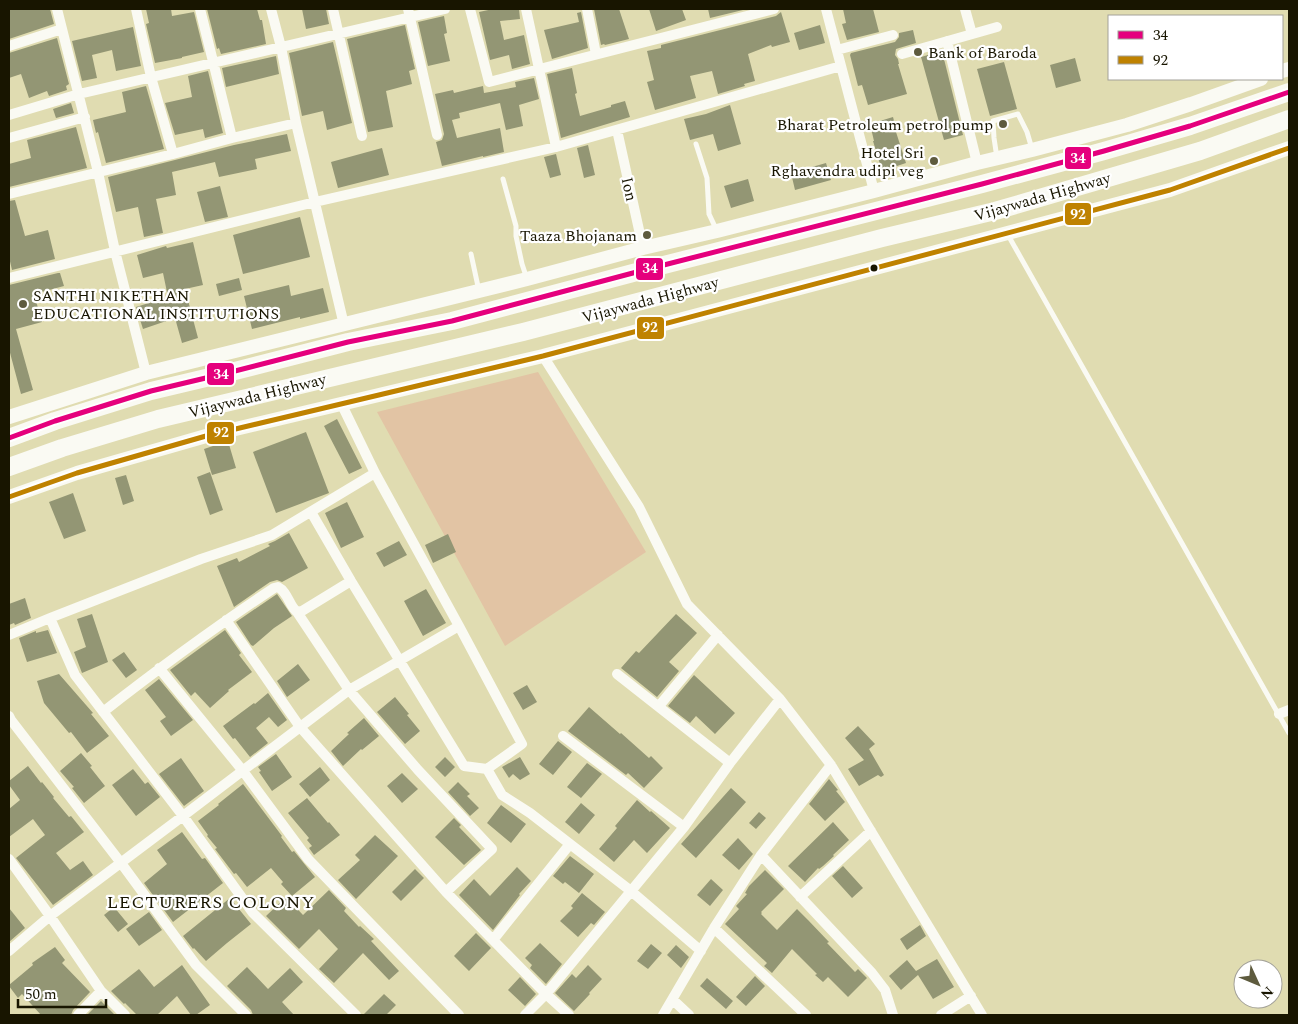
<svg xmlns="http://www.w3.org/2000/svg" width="1298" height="1024" font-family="Spectral,serif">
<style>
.green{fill:#e2c4a4}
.building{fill:#939674}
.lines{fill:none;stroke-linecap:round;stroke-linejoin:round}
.lane{stroke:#fafaf3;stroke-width:5}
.street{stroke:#fafaf3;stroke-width:10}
.secondary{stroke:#fafaf3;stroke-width:14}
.highway{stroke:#fafaf3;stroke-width:18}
.bus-1-casing{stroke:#fff;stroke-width:9}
.bus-2-casing{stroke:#fff;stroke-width:9}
.bus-1{stroke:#e5007d;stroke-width:5}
.bus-2{stroke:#bf8200;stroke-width:5}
.poi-dot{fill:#5e5b3e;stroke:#fff;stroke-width:2}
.bus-dot{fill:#181500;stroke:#fff;stroke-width:2}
.labels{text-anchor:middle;stroke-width:4.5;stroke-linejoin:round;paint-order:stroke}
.poi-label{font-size:16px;fill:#181500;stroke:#fff;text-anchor:end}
.street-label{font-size:16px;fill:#181500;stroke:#fff}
.neighbourhood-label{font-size:18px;letter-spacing:1px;fill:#181500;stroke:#fff}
.line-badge{stroke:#fff;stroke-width:2}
.badge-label{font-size:14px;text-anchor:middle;font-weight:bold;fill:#fff}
</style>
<rect width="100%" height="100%" fill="#e0dcb1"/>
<!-- green -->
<path class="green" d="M538 372 646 552 505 646 377 412Z"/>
<!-- building -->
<path class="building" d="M9 9H50L54 24 9 39Z
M146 9H171L172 16 194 12 204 52 182 57V58L155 63 146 24 149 23Z
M207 9H257L260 20H262L266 44 221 54 219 48 217 49Z
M302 9H326L329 24 306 29Z
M493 9H519L520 19 500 21 504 40 524 35 530 64 512 69 509 55 490 60 479 12Z
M594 9H619L629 39 605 45 604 44 601 45Z
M649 9H682L686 20 656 31Z
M708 9H747L710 18Z
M843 9H873L879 32 847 40 842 24 846 23Z
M581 12 588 48 552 59 544 30 579 22 577 13Z
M781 12 790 42 772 47 771 45 748 54 755 81 744 84 745 86 718 94 712 71 690 76 696 98 655 110 647 82 654 80 647 51 661 48V45L776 16Z
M444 16 447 33 444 34 450 61 428 66 418 22Z
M405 25 415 69 409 71 412 84 386 91 393 127 368 132 347 39Z
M820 25 825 43 799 50 794 33Z
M133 27 141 66 116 71 112 50 92 55 97 78 82 81 72 41Z
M913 30 916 43 896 49 895 55 898 59 899 64H898L907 94 868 105 862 85 858 86 850 55 851 53 895 42 899 37V33Z
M57 38 69 84 66 86 67 90 49 96 47 91 29 98 21 74 9 78V53Z
M333 42 352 123 327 130 323 111 302 116 289 53Z
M942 51 963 135 944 140 921 57Z
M276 56 279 74 226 87 222 68Z
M1075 58 1081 81 1056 88 1050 65Z
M1004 62 1017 109 990 116 977 69Z
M572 68 577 93 575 94 580 116 611 107V105L625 101 630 117 561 138 547 74Z
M208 71 223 133 205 138 203 129 175 135 165 103 192 97 188 76Z
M534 78 539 99 519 105 523 126 506 130 500 103 459 113 460 118 452 120 457 138 500 128 504 152 483 157V156L442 166 436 142 442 140 444 134 435 94 453 90 454 93 483 86 484 93 516 87 515 82Z
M146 86 164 149 106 163 98 132 96 133 93 120 126 112 122 92Z
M71 103 74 113 56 118 53 109Z
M730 105 741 144 718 151 713 134 690 140 684 119 706 114Z
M893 117 897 132H896L906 163 882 171 873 141H874L870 124Z
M76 127 87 168 9 187V164L31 158 27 140Z
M287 134 291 151 255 159 257 169 219 177 215 162 172 172 176 195 156 199 163 233 144 237 138 207 116 212 108 177 234 145Z
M588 145 595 175 584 178 577 148Z
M382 148 389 175 338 188 331 162Z
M556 154 561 175 550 178 544 157Z
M826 163 831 180 795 190 791 173Z
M748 179 754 201 731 208 724 186Z
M220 186 228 217 205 222 197 192Z
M15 200 25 236 48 230 55 259 12 270 9 257V201Z
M300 217 310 257 243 274 233 235Z
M193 242 203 285 185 289 198 338 182 343 175 318 143 329 136 307 168 297 163 273 143 278 137 255 166 246 167 248Z
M58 273H60L64 286 34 294 42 322 16 329 33 390 21 394 9 349V285Z
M239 278 242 290 219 296 216 284Z
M289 285 291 296 323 288 329 312 300 319V317L252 329 244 296Z
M337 419 362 468 349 474 324 426Z
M306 432 329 493 276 513 253 452Z
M228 441 236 468 212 475 204 449Z
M210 472 223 510 210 515 197 477Z
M126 475 134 501 123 505 115 478Z
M73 493 86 531 64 539 49 502Z
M347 502 364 537 341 548 325 513Z
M289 533 308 568 282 582 277 580 270 582 234 607 217 566 237 558 239 562 270 546 268 544 275 541Z
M448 534 456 552 433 563 425 545Z
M399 541 407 555 384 567 376 553Z
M426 589 446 623 423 636 404 601Z
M277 594 292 616 274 628 253 646 251 645 236 622Z
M25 598 31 618 15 625 14 623 9 625V604Z
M92 614 108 662 82 673 74 652 86 647 77 619Z
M676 614 697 633 669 662 679 671 657 697 621 668 636 651 639 653Z
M48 630 57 653 27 662 19 638 36 631V633Z
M225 630 241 653 239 655 252 672 228 690 229 691 210 708 195 692 191 696 170 670Z
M124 652 137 670 126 678 112 660Z
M298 664 310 680 287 697 277 681Z
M59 674 93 713 91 714 109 736 87 753 71 732 69 733 44 703 37 681Z
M694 675 735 713 715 734 696 716 690 723 668 706Z
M159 679 193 720 171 736 160 721 166 717 145 690Z
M527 685 537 702 523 710 513 693Z
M268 693 287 720 278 727 269 717 256 728 268 743 250 757 235 738 233 739 223 726 254 703 255 704Z
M395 697 409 714 407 715 420 731 405 744 377 712Z
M589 707 620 734 621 733 649 758 651 756 663 768 644 788 628 773 626 775 568 731Z
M364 718 379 736 362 750 361 749 343 766 331 751 349 734 347 733Z
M858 726 875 744 869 749 884 775 881 777 878 775 859 786 848 769 864 760 845 738Z
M558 741 572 752 553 775 539 764Z
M81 753 92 766 90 767 105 786 84 803 72 788 74 787 60 771Z
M276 754 292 777 272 791 259 772 261 771 258 767Z
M445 757 455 767 445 777 435 767Z
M520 757 530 774 520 780 513 774 509 778 502 767Z
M181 758 204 791 184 806 159 774Z
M587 763 602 774 581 798 567 787Z
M28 766 41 783 42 782 54 797 53 798 69 817 71 816 84 832 56 853 70 870 83 861 93 875 53 905 16 858 45 835 33 819 9 837V809L20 800 9 785V781Z
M320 767 330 780 310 797 299 784Z
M133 769 145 784 148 782 160 797 136 816 112 785Z
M402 773 418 789 402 803 387 786Z
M829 779 838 790 836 791 845 802 825 821 809 804Z
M458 782 470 794 467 796 479 808 470 816 448 792Z
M243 784 282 836 281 837 292 852 294 851 315 877 292 896 281 884 283 882 271 868 247 887 236 873 234 874 215 849 217 848 207 836 208 835 198 821 219 805 218 804Z
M731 788 746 802 696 858 681 844Z
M307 798 328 823 329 822 340 835 314 855 309 848 312 846 307 840 309 838 288 813Z
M637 800 650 812 651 811 670 828 647 853 634 840 614 862 599 849 617 828 615 826Z
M581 803 595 815 579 834 565 822Z
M501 805 526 824 511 843 487 823Z
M759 812 766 818 756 829 749 823Z
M454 818 461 825 459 827 481 850 464 865 435 837Z
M833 822 849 840 833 855 834 856 823 866 819 869 818 868 805 882 788 866Z
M182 832 202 859 205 858 223 883 173 922 144 883 167 864 157 850Z
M375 835 398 856 356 899 338 880 360 860 355 855Z
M738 838 753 854 739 870 722 855Z
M570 856 594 874 579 893 565 882 563 884 553 876Z
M843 866 863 888 852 898 832 876Z
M517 867 531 881 519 894 520 895 493 930 459 895 474 879 490 896Z
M415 869 424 878 401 901 392 892Z
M765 870 784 889 761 912 762 913 761 914 777 930 797 909 808 920 829 942 827 943 855 972 858 969 867 978 848 997 828 977 823 982 815 975 817 974 792 949 772 973 764 966 767 963 725 924 739 909 736 906 747 894 745 893 749 886Z
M711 879 723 890 710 906 697 895Z
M329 890 346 908 344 911 359 927 360 926 374 939 371 941 399 971 389 980 363 953 334 983 319 969 338 949 319 929 299 949 266 916 286 897 303 915Z
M582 893 605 912 594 925 591 923 578 937 560 921 573 908 571 906Z
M230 898 251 924 227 943 206 961 194 948 193 949 183 936Z
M114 907 128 924 118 932 104 915Z
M9 908 25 928 9 942Z
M149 912 162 930 139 946 126 929Z
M920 925 926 936 907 950 900 939Z
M476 933 491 948 469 971 454 956Z
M540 943 562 964 546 984 530 968 532 965 525 958Z
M651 944 662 953 648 969 637 961Z
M676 945 689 957 681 968 667 955Z
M55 947 65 960 62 963 90 992 73 1010 71 1015H41L22 994 18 998 9 986V985L33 965 32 963Z
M937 959 954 987 933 999 918 975 901 990 889 976 907 960 916 971Z
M182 965 210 1005 196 1015H191L177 996 157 1015H137L125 1003 124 1004 111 991 139 969 154 987Z
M588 965 602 979 589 993 590 994 574 1011 555 993 572 974 576 978Z
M247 967 268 989 290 968 303 982 282 1002 294 1015H253L251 1010 227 986Z
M755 976 765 986 746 1006 736 997Z
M520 977 536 994 525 1006 508 990Z
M707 978 733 1001 726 1009 700 986Z
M384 994 396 1005 386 1015H363Z
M101 1001 114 1014 113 1015H87Z"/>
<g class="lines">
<!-- lane -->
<path class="lane" d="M696 144 707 178 709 214 717 231
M997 158 994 138 993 121 1018 114 1027 132 1032 149
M503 179 516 226V236L522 264 527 279
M1008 235 1289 733
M471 254 479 291"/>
<!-- street -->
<path class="street" d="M57 9 98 172 115 251 146 373
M136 9 151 77 173 154
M200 9 232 138
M271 9 281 47 296 123 344 325
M333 9 362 136
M408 9 437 135
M470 9 489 82 774 9
M526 9 556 147
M587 9 596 54
M826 9 874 191
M965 9 972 34
M947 41 977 163
M9 46 62 29
M837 50 893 35
M902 54 997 27
M9 115 79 94 445 9
M617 130 643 248
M9 138 85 117
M9 194 173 154 232 138 296 123
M9 278 315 202 556 147 841 66
M543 356 639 507 687 604 780 699 831 765 982 1015
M311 512 351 581 464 766 487 769 522 744 459 626 375 473 341 403
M297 612 349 690 418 770 492 849 446 892
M50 618 75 675 183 816 253 913 356 1015
M226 620 300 727 446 892 546 994 569 1015
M9 635 50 618 201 559 272 535 375 473
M159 668 243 771 308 859 459 1015
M617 674 730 763
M659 706 718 635
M103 712C158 669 215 627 274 588L278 587C288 592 289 606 297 612L302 611 351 581
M1279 714 1289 710
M9 716 11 720 121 863 196 965 246 1015
M563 736 684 827
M487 769 502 795 530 813 570 844 631 891 701 951
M761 855 872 973 885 990 893 1015
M9 859 50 916 101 991 125 1015
M800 897 871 831
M714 928 806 1015
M493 940 570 844
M9 951 50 916 183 816 349 690 459 626
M673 1000 689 1015
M78 1015 101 991
M525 1015 546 994 684 827 730 763 780 699
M663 1015 714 928 761 855 831 765
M941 1015 971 996"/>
<!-- secondary -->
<path class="secondary" d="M1282 71 1289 69
M9 417 146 373 527 279 643 248 717 231 874 191 977 163 1032 150 1127 125 1191 104 1261 79
M9 497 77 473 206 436 543 356 1170 190 1289 148"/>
<!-- highway -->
<path class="highway" d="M9 438 55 421 151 391 231 372 348 342 452 321 648 269 982 184 1104 151 1190 126 1289 92
M9 467 62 448 158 419 523 332 882 238 995 211 1200 151 1289 119"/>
<!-- bus-1 casing -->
<g class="bus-1-casing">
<path id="bus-1" d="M9 438 55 421 151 391 231 372 348 342 452 321 648 269 982 184 1104 151 1190 126 1289 92"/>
</g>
<!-- bus-2 casing -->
<g class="bus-2-casing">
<path id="bus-2" d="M9 497 77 473 206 436 543 356 1170 190 1289 148"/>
</g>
<!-- bus-1 -->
<use href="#bus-1" class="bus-1"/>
<!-- bus-2 -->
<use href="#bus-2" class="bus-2"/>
</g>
<!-- markers -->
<g class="poi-dot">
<circle cx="918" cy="52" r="5"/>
<circle cx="1003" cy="124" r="5"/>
<circle cx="934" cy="161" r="5"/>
<circle cx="647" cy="235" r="5"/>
<circle cx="23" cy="304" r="5"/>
</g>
<circle class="bus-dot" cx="874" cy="268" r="4.5"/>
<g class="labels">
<!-- poi labels -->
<g class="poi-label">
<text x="928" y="58" text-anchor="start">Bank of Baroda</text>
<text x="993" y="130">Bharat Petroleum petrol pump</text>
<text x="924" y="158">Hotel Sri<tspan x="924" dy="18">Rghavendra udipi veg</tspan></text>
<text x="637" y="241">Taaza Bhojanam</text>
<text x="33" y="301" text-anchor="start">SANTHI NIKETHAN<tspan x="33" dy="18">EDUCATIONAL INSTITUTIONS</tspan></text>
</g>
<!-- street labels -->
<g class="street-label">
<text transform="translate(630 189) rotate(77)" y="6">Ion</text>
<text transform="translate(1042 196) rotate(-16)" y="6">Vijaywada Highway</text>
<text transform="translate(650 299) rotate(-15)" y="6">Vijaywada Highway</text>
<text transform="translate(257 395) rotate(-14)" y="6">Vijaywada Highway</text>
</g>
<!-- neighbourhood labels -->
<g class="neighbourhood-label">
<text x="211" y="908">LECTURERS COLONY</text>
</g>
</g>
<g class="line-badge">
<rect x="1064" y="146" width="28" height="24" rx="5" fill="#e5007d"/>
<rect x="1064" y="202" width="28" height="24" rx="5" fill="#bf8200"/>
<rect x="635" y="257" width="29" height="24" rx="5" fill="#e5007d"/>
<rect x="636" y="316" width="29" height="24" rx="5" fill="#bf8200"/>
<rect x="206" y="362" width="29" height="24" rx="5" fill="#e5007d"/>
<rect x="206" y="421" width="29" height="24" rx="5" fill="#bf8200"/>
</g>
<g class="badge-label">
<text x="1078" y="163">34</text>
<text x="1078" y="219">92</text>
<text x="650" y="273">34</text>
<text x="650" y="332">92</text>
<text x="221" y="379">34</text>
<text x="221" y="437">92</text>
</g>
<!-- border -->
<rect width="1298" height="1024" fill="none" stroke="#181500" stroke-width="20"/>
<!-- legend -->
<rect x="1108" y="15" width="175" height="65" fill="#ffffff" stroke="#a3a199"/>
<rect x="1118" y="31" width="25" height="8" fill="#e5007d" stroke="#a3a199"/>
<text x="1153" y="40" font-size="15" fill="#181500">34</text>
<rect x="1118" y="56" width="25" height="8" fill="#bf8200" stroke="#a3a199"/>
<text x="1153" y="65" font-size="15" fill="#181500">92</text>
<!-- north arrow -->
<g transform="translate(1258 984) rotate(134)"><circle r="24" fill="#ffffff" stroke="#a3a199"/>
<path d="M0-4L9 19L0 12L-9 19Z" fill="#5e5b3e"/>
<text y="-8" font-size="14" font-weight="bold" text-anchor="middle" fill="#181500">N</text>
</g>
<!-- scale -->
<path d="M18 999v8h88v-8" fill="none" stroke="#181500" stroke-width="2.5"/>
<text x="25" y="999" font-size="15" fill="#181500" stroke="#ffffff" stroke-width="4" paint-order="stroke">50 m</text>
</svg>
